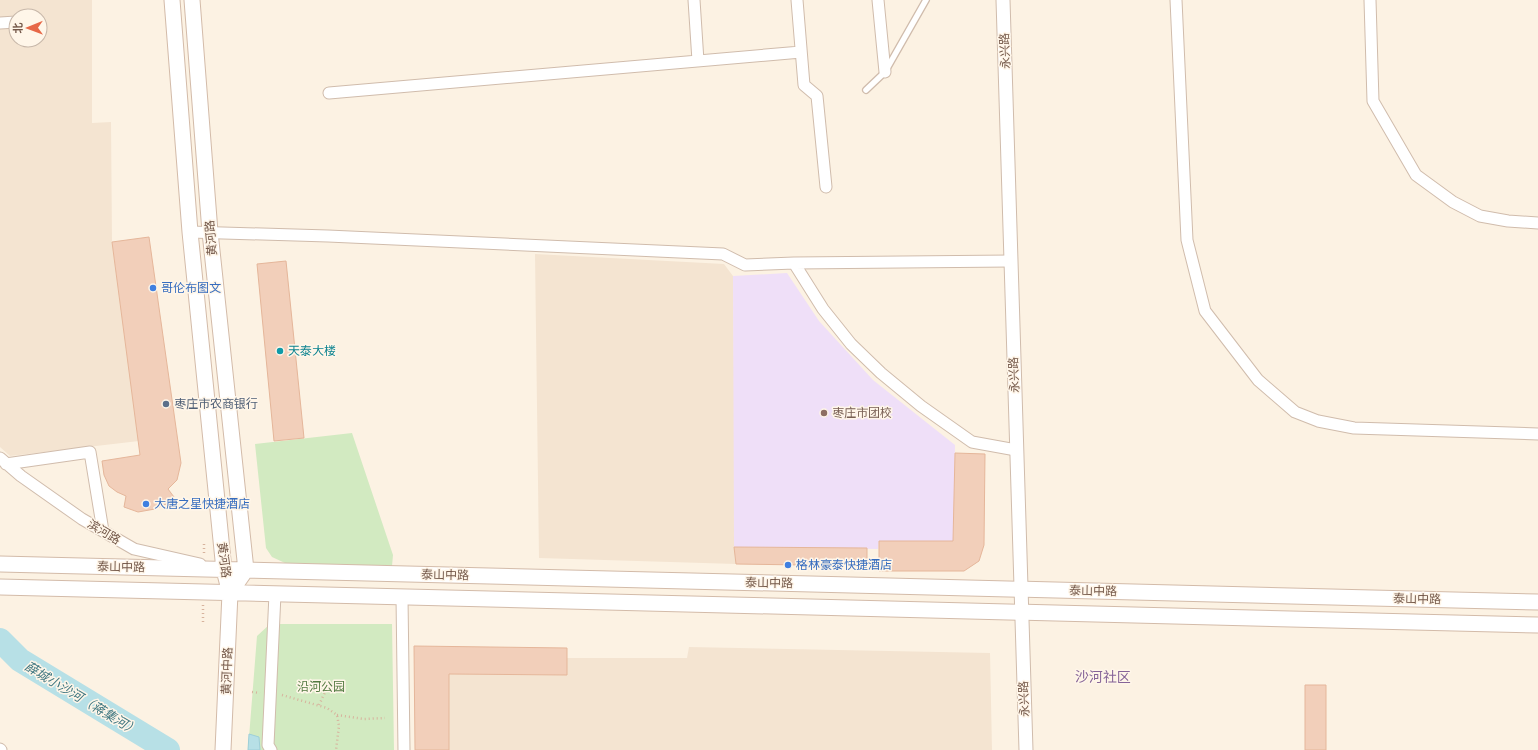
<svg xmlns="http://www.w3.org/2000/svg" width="1538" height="750" font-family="Montserrat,'Noto Sans SC',sans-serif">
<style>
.residential{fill:#f4e4d1;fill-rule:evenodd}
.education{fill:#efdff8}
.green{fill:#d2eac1}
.water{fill:#b7e0e6;stroke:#9dcfd8}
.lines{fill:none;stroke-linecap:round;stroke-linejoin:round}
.river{stroke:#b7e0e6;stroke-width:24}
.building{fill:#f2cfba;stroke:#e5b69a}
.service-casing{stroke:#d0bcac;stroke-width:8}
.minor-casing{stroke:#d0bcac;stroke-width:13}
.tertiary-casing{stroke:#d0bcac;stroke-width:15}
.secondary-casing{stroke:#d3bba9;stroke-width:17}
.path{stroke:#d7b39d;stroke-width:2.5;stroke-dasharray:1 3;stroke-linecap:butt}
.service{stroke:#fff;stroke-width:5.5}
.minor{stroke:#fff;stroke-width:11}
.tertiary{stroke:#fff;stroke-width:13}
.secondary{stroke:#fff;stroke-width:15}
.shop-dot{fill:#3f7fe0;stroke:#fff6e9;stroke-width:1.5}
.culture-dot{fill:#0f9aa8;stroke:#fff6e9;stroke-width:1.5}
.service-dot{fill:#5c6f8a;stroke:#fff6e9;stroke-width:1.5}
.education-dot{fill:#8d6e63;stroke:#fff6e9;stroke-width:1.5}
.labels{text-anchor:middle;stroke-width:3;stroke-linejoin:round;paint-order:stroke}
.street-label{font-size:12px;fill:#745849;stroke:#fff6e9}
.shop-label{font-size:12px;fill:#366cbe;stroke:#fff6e9;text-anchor:start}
.culture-label{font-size:12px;fill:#0d838f;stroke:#fff6e9;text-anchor:start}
.service-label{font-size:12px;fill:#4e5e75;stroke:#fff6e9;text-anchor:start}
.education-label{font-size:12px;fill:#785e54;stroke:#fff6e9;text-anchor:start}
.park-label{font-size:12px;fill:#537a41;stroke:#fff6e9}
.water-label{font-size:13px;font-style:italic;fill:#3f7781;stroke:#fff6e9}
.quarter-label{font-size:14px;fill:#866498;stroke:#fff6e9}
</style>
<rect width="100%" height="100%" fill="#fcf2e3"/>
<!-- residential -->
<path class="residential" d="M0 0H92V123L111 122 112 242 139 441 10 456 0 447ZM16 16H40V40H16Z
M535 254 724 264 733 276 736 564 539 558Z
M689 647 990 653 992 750H449V674L567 675V658H687Z"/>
<!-- education -->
<path class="education" d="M787 273 819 321 873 380 955 445 953 541H879L878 549 734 547 733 276Z"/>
<!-- green -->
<path class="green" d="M352 433 393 555 392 566 285 563 272 557 266 548 255 444Z
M270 624H392L394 750H248L257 636Z"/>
<!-- water -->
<path class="water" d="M249 734 259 737 260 750H248Z"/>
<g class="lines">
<!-- river -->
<path class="river" d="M0 640 20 660 168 750"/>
</g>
<!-- building -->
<path class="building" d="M149 237 181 463 177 480 168 489 174 497 166 504 155 509 138 512 124 507 126 496 117 492 109 486 104 475 102 461 140 455 112 242Z
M286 261 304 438 274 441 257 264Z
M955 453 985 454 984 545 979 561 964 571H879V541H953Z
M734 547 867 548V566L736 564Z
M414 646 567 648V675L449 674V750H415Z
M1305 685H1326V750H1305Z"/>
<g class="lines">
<!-- service casing -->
<g class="service-casing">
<path id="service" d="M866 90 885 72 926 0"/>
</g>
<!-- minor casing -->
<g class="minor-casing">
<path id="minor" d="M694 0 698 61
M797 0 804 85 817 96 826 187
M878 0 885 72
M1176 0 1187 240 1205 311 1258 380 1295 412 1318 421 1354 428 1538 434
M1370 0 1373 101 1416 175 1453 202 1480 216 1508 221 1538 223
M0 23 16 22
M329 93 801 52
M190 232 328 236 723 254 745 265 794 263
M1011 261 794 263 823 309 851 344 881 373 921 406 972 442 1016 450
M0 458 21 476 82 519 134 549 200 564
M6 464 90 452 103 531
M402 597 404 750
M0 749 1 750
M271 750 268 745 275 594"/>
</g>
<!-- tertiary casing -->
<g class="tertiary-casing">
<path id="tertiary" d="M1003 0 1026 750"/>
</g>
<!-- secondary casing -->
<g class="secondary-casing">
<path id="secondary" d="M172 0 190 232 224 570 230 593 223 750
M192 0 210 232 246 570 230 593
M0 564 1538 602
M0 587 1538 625"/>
</g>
<!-- path -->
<path class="path" d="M204 553V542
M203 622V604
M252 692 260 693
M282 695 327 708 337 715 339 726 336 750
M319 705 328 686 329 681
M337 715 364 719 385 718"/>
<!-- service -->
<use href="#service" class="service"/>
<!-- minor -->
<use href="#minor" class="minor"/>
<!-- tertiary -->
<use href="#tertiary" class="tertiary"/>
<!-- secondary -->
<use href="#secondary" class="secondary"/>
</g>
<!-- markers -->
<g class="shop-dot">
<circle cx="153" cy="288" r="4"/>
<circle cx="146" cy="504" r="4"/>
<circle cx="788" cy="565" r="4"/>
</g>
<circle class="culture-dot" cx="280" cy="351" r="4"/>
<circle class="service-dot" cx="166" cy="404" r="4"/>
<circle class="education-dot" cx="824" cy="413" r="4"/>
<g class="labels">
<!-- street labels -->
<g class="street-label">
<text transform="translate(1005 51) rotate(-92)" y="4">永兴路</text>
<text transform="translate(211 238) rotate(-95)" y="4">黄河路</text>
<text transform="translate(1014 375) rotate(-92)" y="4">永兴路</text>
<text transform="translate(104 532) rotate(31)" y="4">滨河路</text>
<text transform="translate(224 560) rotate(82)" y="4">黄河路</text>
<text transform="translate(121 567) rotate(1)" y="4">泰山中路</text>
<text transform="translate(445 575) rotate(1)" y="4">泰山中路</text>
<text transform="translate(769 583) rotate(1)" y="4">泰山中路</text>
<text transform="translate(1093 591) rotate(1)" y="4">泰山中路</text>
<text transform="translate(1417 599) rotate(1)" y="4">泰山中路</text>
<text transform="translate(227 671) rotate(-88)" y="4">黄河中路</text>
<text transform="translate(1024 699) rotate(-92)" y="4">永兴路</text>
</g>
<!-- shop labels -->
<g class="shop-label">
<text x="161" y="292">哥伦布图文</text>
<text x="154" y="508">大唐之星快捷酒店</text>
<text x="796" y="569">格林豪泰快捷酒店</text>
</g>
<!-- culture labels -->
<g class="culture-label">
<text x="288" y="355">天泰大楼</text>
</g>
<!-- service labels -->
<g class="service-label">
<text x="174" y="408">枣庄市农商银行</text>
</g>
<!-- education labels -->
<g class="education-label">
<text x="832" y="417">枣庄市团校</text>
</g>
<!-- park labels -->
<g class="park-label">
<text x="321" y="691">沿河公园</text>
</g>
<!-- water labels -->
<g class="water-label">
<text transform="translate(82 698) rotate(31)" y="5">薛城小沙河（蒋集河）</text>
</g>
<!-- quarter labels -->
<g class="quarter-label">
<text x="1103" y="682">沙河社区</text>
</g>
</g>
<!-- north arrow -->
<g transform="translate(28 28) rotate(269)"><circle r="19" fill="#fff6e9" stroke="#c7b7a9"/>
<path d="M0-3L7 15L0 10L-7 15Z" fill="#e76847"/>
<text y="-6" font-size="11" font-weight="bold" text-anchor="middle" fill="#745849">北</text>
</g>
</svg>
